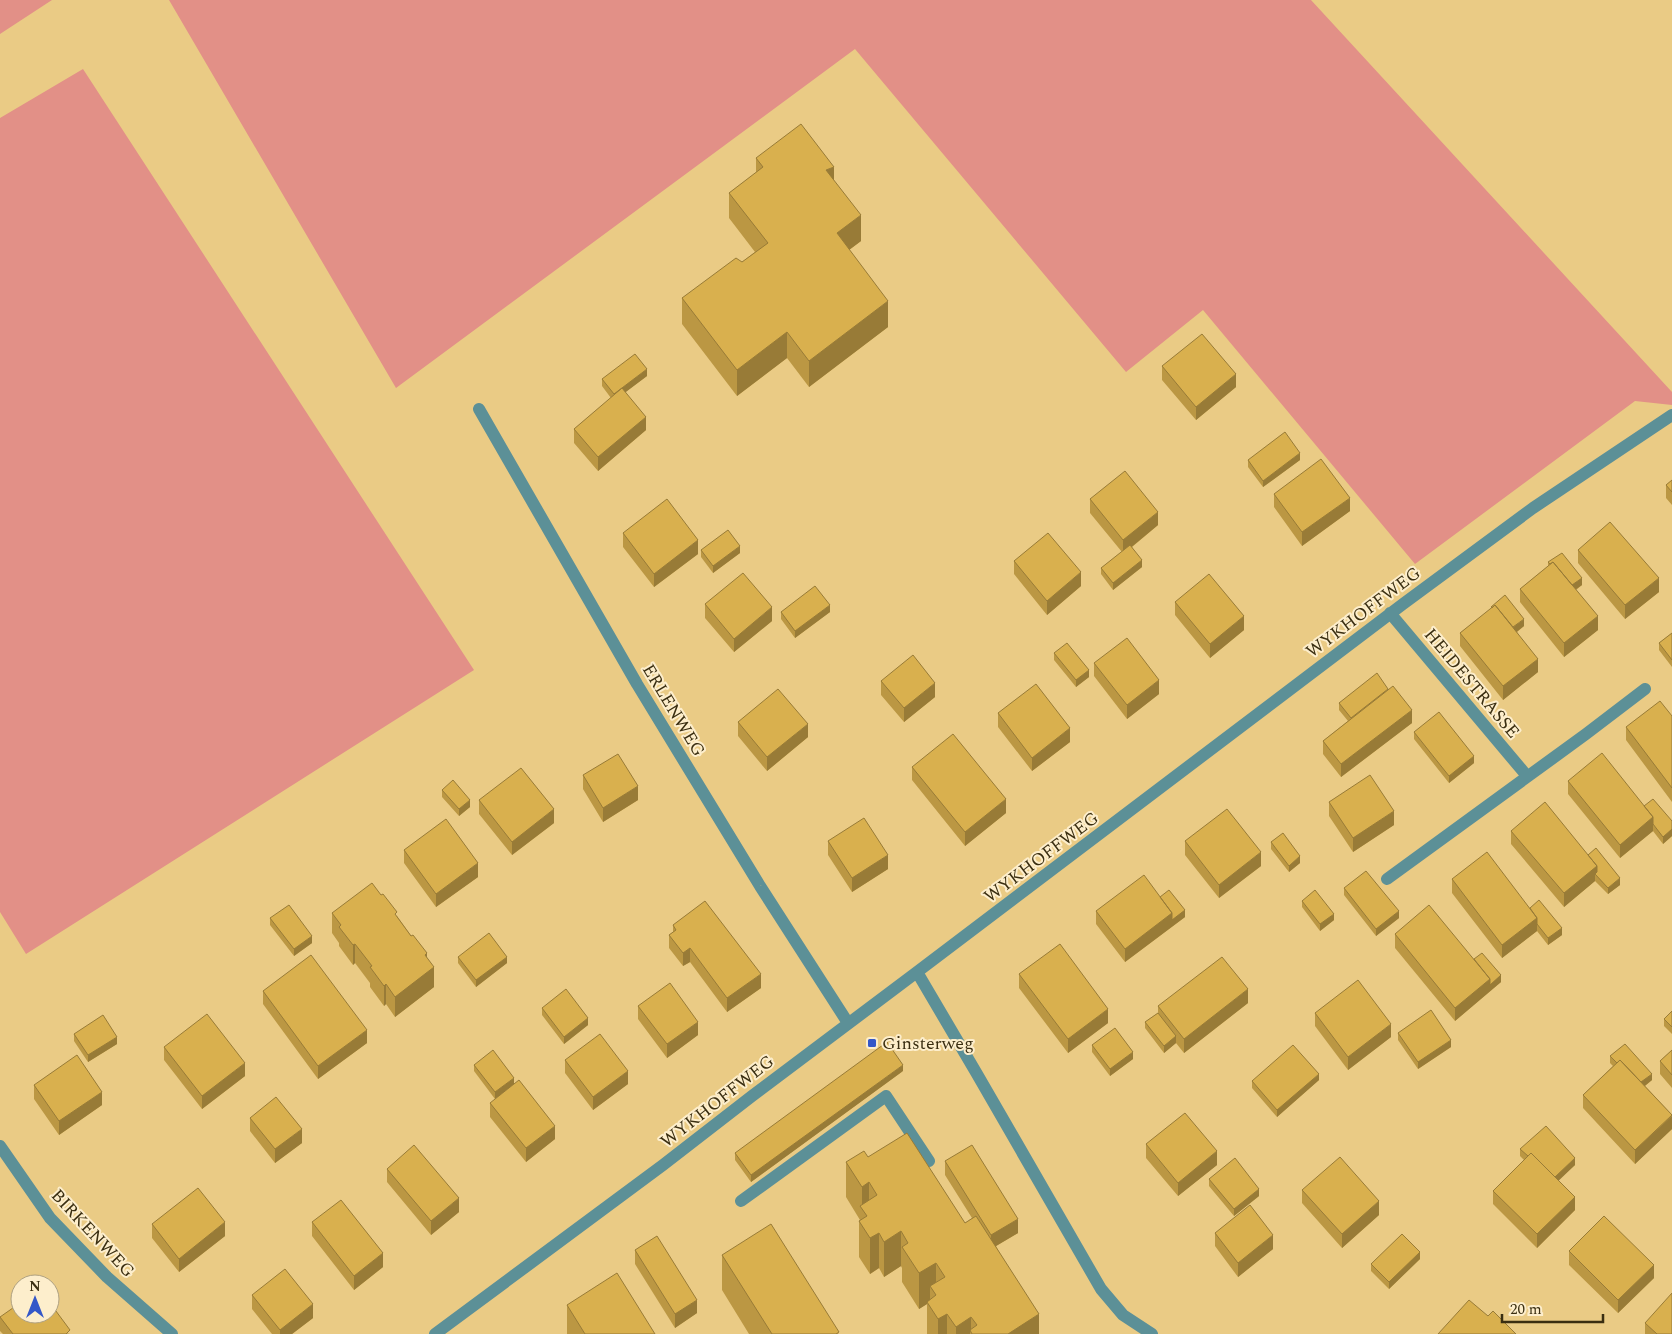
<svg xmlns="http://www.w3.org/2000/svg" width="1672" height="1334" font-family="Spectral,serif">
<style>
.green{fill:#e29087}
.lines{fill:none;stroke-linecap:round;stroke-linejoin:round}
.minor{stroke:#5c9097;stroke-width:12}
.wall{fill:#bb9743}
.shaded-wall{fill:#987b37}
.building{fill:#d9b04e;stroke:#987b37}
.poi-dot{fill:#3457c8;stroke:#fdeecc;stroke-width:2}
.labels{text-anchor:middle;stroke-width:4;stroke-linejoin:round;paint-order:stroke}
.street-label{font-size:18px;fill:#3a2e11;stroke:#fdeecc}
.poi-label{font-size:18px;fill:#3a2e11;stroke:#fdeecc;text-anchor:start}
</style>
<rect width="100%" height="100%" fill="#eacb85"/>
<!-- green -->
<path class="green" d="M0 0H52L0 34Z
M169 0H1311L1672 392V405L1635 401 1415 564 1203 310 1126 372 855 49 396 388Z
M83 69 474 670 26 954 0 912V118Z"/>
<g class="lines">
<!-- minor -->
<path class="minor" d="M479 409 637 684 760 886 848 1023
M1390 613 1527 776
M1387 879 1586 734 1645 689
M917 972 977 1074 1101 1289 1123 1315 1152 1334
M0 1146 50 1218 107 1277 172 1334
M741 1201 886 1096 929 1161
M435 1334 663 1165 752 1096 917 972 1403 604 1533 508 1672 415"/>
</g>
<!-- wall -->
<path class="wall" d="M756 158 834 181 861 241 849 250 888 327 809 387 787 358 737 396 682 324V298L742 262 755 252 729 218V193L756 173Z
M1162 366 1236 387 1196 420 1162 380Z
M647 376 625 392 646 430 598 471 574 443V429L611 398 602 386V379Z
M1248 460H1300L1263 487 1248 467Z
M1672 480V505L1666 498V485Z
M1274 494 1350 511 1302 546 1274 507Z
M1090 499 1158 525 1132 547 1142 567 1113 590 1101 574V568L1122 552 1090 513Z
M623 533 698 554 654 587 623 547Z
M701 550 740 553 713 573 701 557Z
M1578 550 1659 592 1625 619 1578 563Z
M1014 561 1081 586 1047 615 1014 574Z
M1548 562 1582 585 1576 590 1598 630 1564 657 1520 602V589L1548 566Z
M1175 602 1244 630 1210 658 1175 615Z
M705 604 772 621 734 652 705 618Z
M1491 607 1524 626 1517 632 1538 672 1503 700 1460 646V633L1491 609Z
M781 612H830L795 638 781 619Z
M1672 633V667L1659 650V643Z
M1054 653 1089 677 1076 687 1054 660Z
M1094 663 1159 694 1127 719 1094 676Z
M881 681 935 697 904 722 881 695Z
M1388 690 1412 723 1341 777 1323 754V741L1348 721 1339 710V703Z
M998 713 1070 742 1032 771 998 727Z
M1672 716V802L1626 740V727Z
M738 722 808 737 767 771 738 736Z
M1414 732 1474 763 1449 783 1414 739Z
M912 767 1006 813 965 846 912 780Z
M583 775 638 800 603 822 583 789Z
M1568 781 1644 806 1672 821V836L1663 844 1653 831 1620 858 1568 794Z
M442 790 470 807 459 816 442 797Z
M479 800 554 823 512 855 479 814Z
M1329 802 1394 825 1353 852 1329 816Z
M1511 831 1588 855 1620 885 1608 894 1595 881 1564 907 1511 844Z
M828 841 888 869 852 892 828 855Z
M1185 841 1261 866 1219 898 1185 855Z
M1271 842 1300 863 1289 872 1271 849Z
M404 850 478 877 436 907 404 863Z
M1452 879 1530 908 1562 935 1548 945 1537 931 1502 958 1452 893Z
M1344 888 1399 918 1376 936 1344 895Z
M1160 897 1185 917 1125 962 1096 924V911Z
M1302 901 1334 920 1320 931 1302 907Z
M332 913 397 916 427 958 434 987 395 1017 386 1004 384 1006 370 987V983L355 963 353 965 339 946V943L332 933Z
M270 918 312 943 294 956 270 925Z
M673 925 761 988 727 1012 690 962 683 966 669 948V935L673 932Z
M1395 934 1474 959 1501 982 1455 1021 1395 948Z
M458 957 507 963 476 987 458 963Z
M1019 974 1108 1023 1068 1053 1019 988Z
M263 991 367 1043 318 1079 263 1004Z
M1248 1003 1184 1053 1176 1043 1164 1053 1145 1028V1022L1158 1013V1006Z
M638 1006 698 1035 667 1058 638 1019Z
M542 1008 588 1025 564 1044 542 1015Z
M1672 1011V1034L1664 1026V1019Z
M1315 1013 1391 1037 1348 1070 1315 1026Z
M1398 1033 1451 1047 1418 1069 1398 1040Z
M74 1034 117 1044 88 1062 74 1041Z
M1092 1045 1133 1059 1110 1076 1092 1052Z
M164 1047 245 1076 202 1109 164 1060Z
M1672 1050V1088L1660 1074V1061Z
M1610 1056 1652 1080 1645 1086 1672 1115V1129L1635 1164 1583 1108V1095L1613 1066 1610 1063Z
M565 1060 628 1084 593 1110 565 1073Z
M474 1065 514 1084 495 1099 474 1071Z
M903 1071 751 1182 735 1160V1153Z
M1319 1080 1277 1117 1252 1088V1081Z
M34 1085 102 1105 59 1135 34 1099Z
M490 1103 555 1139 526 1162 490 1117Z
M250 1118 302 1143 275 1163 250 1131Z
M1146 1144 1217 1165 1178 1196 1146 1158Z
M1520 1149 1575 1165 1558 1180 1575 1210 1537 1248 1493 1204V1191L1524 1160 1520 1156Z
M868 1157 965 1223 972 1218 945 1175V1161L1018 1233 996 1246 1039 1334H927V1304L919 1309 902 1282V1268L901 1266 884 1277 879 1268 870 1274 859 1257V1221L860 1220 846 1197V1162Z
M387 1169 459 1212 431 1235 387 1182Z
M1209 1179 1259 1196 1234 1216 1209 1186Z
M1302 1190 1379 1215 1342 1248 1302 1203Z
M312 1222 383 1267 354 1290 312 1236Z
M152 1224 225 1236 179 1272 152 1238Z
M1215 1233 1273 1249 1238 1277 1215 1246Z
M635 1250 697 1313 675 1328 635 1264Z
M1569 1251 1654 1278 1618 1313 1569 1265Z
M722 1255 839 1334H749L722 1290Z
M1420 1259 1389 1289 1371 1271V1264Z
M252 1295 313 1318 292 1334H272L252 1309Z
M567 1305 655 1334H567Z
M0 1317 70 1334H3L0 1331Z
M1645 1323 1672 1334H1645Z"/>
<!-- shaded-wall -->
<path class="shaded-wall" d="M834 167V193L826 170Z
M861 215V241L837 259V233Z
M888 301V327L809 387V361Z
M787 332V358L737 396V370Z
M647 369V376L614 401V394Z
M1236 374V387L1196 420V407Z
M646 417V430L598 471V457Z
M1300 453V460L1263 487V481Z
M1350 498V511L1302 546V532Z
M1158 512V525L1123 554V540Z
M698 540V554L654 587V574Z
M740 546V553L713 573V566Z
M1142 560V567L1113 590V583Z
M1081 572V586L1047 615V601Z
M1582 578V585L1569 594V587Z
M1659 578V592L1625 619V605Z
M830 605V612L795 638V631Z
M772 607V621L734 652V639Z
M1244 616V630L1210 658V644Z
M1598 616V630L1564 657V643Z
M1524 619V626L1510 637V630Z
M1538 659V672L1503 700V686Z
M1089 670V677L1076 687V680Z
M1159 680V694L1127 719V705Z
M935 683V697L904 722V708Z
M1412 710V723L1341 777V764Z
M808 724V737L767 771V757Z
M1070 728V742L1032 771V758Z
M1474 756V763L1449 783V776Z
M638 786V800L603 822V808Z
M1006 799V813L965 846V832Z
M470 800V807L459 816V809Z
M554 809V823L512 855V842Z
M1394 811V825L1353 852V838Z
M1653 817V831L1620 858V845Z
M1672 829V836L1663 844V837Z
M1261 852V866L1219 898V885Z
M888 855V869L852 892V878Z
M1300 856V863L1289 872V866Z
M478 863V877L436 907V894Z
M1597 866V876L1595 874V881L1564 907V893Z
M1620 878V885L1608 894V888Z
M1185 910V917L1125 962V949L1172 913Z
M1399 911V918L1376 936V929Z
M1334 914V920L1320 931V924Z
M1537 918V931L1502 958V945Z
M1562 928V935L1548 945V938Z
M312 936V943L294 956V949Z
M355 944V963L353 965V945Z
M690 948V962L683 966V953Z
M427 953V972L434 967V987L395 1017V997Z
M507 957V963L476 987V980Z
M761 974V988L727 1012V998Z
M1501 975V982L1455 1021V1008L1490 979Z
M386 984V1004L384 1006V986Z
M1248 989V1003L1184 1053V1039Z
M1108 1009V1023L1068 1053V1039Z
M588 1018V1025L564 1044V1037Z
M698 1022V1035L667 1058V1044Z
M1391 1024V1037L1348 1070V1057Z
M367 1030V1043L318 1079V1066Z
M1176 1036V1043L1164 1053V1046Z
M117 1037V1044L88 1062V1055Z
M1451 1040V1047L1418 1069V1062Z
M1133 1052V1059L1110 1076V1069Z
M245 1063V1076L202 1109V1096Z
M903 1065V1071L751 1182V1175Z
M628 1071V1084L593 1110V1097Z
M1319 1074V1080L1277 1117V1110Z
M1652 1074V1080L1637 1092V1085Z
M514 1078V1084L495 1099V1092Z
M102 1092V1105L59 1135V1121Z
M1672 1116V1129L1635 1164V1150Z
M555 1126V1139L526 1162V1148Z
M302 1129V1143L275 1163V1149Z
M1217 1151V1165L1178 1196V1183Z
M1575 1158V1165L1552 1187V1180Z
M869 1182V1217L867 1216 862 1208V1187Z
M1259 1189V1196L1234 1216V1209Z
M1575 1197V1210L1537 1248V1234Z
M459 1198V1212L431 1235V1221Z
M1379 1201V1215L1342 1248V1234Z
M1018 1219V1233L991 1249V1235Z
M225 1222V1236L179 1272V1259Z
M901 1231V1266L884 1277V1242Z
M879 1233V1268L870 1274V1238Z
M1273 1235V1249L1238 1277V1263Z
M1420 1252V1259L1389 1289V1282Z
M383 1253V1267L354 1290V1276Z
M936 1263V1298V1295L930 1286V1302H927V1304L919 1309V1273Z
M1654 1265V1278L1618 1313V1300Z
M697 1300V1313L675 1328V1314Z
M313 1304V1318L292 1334H280V1330Z
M947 1314V1334H938V1319Z
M1039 1314V1334H1008Z
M971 1317V1332L970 1330V1334H956V1327Z"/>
<!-- building -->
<path class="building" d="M801 124 834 167 826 170 861 215 837 233 888 301 809 361 787 332 737 370 682 298 736 258 742 262 768 243 729 193 763 167 756 158Z
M1202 334 1236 374 1196 407 1162 366Z
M635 354 647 369 614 394 602 379Z
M622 388 646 417 598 457 574 429Z
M1285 432 1300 453 1263 481 1248 460Z
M1321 459 1350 498 1302 532 1274 494Z
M1125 471 1158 512 1123 540 1090 499Z
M1672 480V492L1666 485Z
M667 499 698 540 654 574 623 533Z
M1610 522 1659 578 1625 605 1578 550Z
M728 530 740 546 713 566 701 550Z
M1048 533 1081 572 1047 601 1014 561Z
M1130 545 1142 560 1113 583 1101 568Z
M1562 553 1582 578 1572 585 1553 562 1550 564 1548 562Z
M1553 562 1598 616 1564 643 1520 589Z
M743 573 772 607 734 639 705 604Z
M1209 574 1244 616 1210 644 1175 602Z
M815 586 830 605 795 631 781 612Z
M1505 595 1524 619 1513 627 1495 605 1492 608 1491 607Z
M1495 605 1538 659 1503 686 1460 633Z
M1672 633V660L1659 643Z
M1127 638 1159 680 1127 705 1094 663Z
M1067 643 1089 670 1076 680 1054 653Z
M913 655 935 683 904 708 881 681Z
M1377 673 1388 689 1351 718 1339 703Z
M1036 684 1070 728 1032 758 998 713Z
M1393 686 1412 710 1341 764 1323 741Z
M778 689 808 724 767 757 738 722Z
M1660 701 1672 716V788L1626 727Z
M1439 712 1474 756 1449 776 1414 732Z
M953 734 1006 799 965 832 912 767Z
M1602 753 1653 817 1620 845 1568 781Z
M618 754 638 786 603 808 583 775Z
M521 768 554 809 512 842 479 800Z
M1370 775 1394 811 1353 838 1329 802Z
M453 780 470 800 459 809 442 790Z
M1653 799 1672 821V829L1663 837 1653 824V817L1644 806Z
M1545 802 1597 866 1564 893 1511 831Z
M1227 809 1261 852 1219 885 1185 841Z
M864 818 888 855 852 878 828 841Z
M446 819 478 863 436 894 404 850Z
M1283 833 1300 856 1289 866 1271 842Z
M1596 848 1620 878 1608 888 1595 874 1597 872V866L1588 855Z
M1487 852 1537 918 1502 945 1452 879Z
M1366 871 1399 911 1376 929 1344 888Z
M1144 875 1172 913 1125 949 1096 911Z
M372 883 381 895 383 894 397 912 395 914 411 936 413 935 427 953 425 955 434 967 395 997 386 984 384 986 370 967 372 966 355 944 353 945 339 927 341 925 332 913Z
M1169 890 1185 910 1172 920V913L1160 897Z
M1315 890 1334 914 1320 924 1302 901Z
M1539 900 1562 928 1548 938 1537 924V918L1530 908Z
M705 901 761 974 727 998 690 948 683 953 669 935 676 930 673 925Z
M289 905 312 936 294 949 270 918Z
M1429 905 1490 979 1455 1008 1395 934Z
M489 933 507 957 476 980 458 957Z
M1060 944 1108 1009 1068 1039 1019 974Z
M1482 953 1501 975 1490 985V979L1474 959Z
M311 955 367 1030 318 1066 263 991Z
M1222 957 1248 989 1184 1039 1158 1006Z
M1358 980 1391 1024 1348 1057 1315 1013Z
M670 983 698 1022 667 1044 638 1006Z
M566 989 588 1018 564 1037 542 1008Z
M1431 1010 1451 1040 1418 1062 1398 1033Z
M1672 1011V1027L1664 1019Z
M1158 1013 1176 1036 1164 1046 1145 1022Z
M207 1014 245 1063 202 1096 164 1047Z
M103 1015 117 1037 88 1055 74 1034Z
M1115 1028 1133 1052 1110 1069 1092 1045Z
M600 1034 628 1071 593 1097 565 1060Z
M887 1042 903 1065 751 1175 735 1153Z
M1625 1044 1652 1074 1641 1082 1620 1060 1617 1063 1610 1056Z
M1293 1045 1319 1074 1277 1110 1252 1081Z
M493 1050 514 1078 495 1092 474 1065Z
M1672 1050V1075L1660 1061Z
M77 1055 102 1092 59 1121 34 1085Z
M1620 1060 1672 1115 1635 1150 1583 1095Z
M519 1080 555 1126 526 1148 490 1103Z
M276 1097 302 1129 275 1149 250 1118Z
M1185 1113 1217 1151 1178 1183 1146 1144Z
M1546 1126 1575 1158 1555 1177 1531 1153 1528 1156 1520 1149Z
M907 1133 965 1223 976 1216 1039 1314 1008 1334H972L970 1330 977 1325 971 1317 956 1327 947 1314 938 1319 927 1302 936 1295 930 1286 945 1277 936 1263 919 1273 902 1247 908 1243 901 1231 884 1242 879 1233 870 1238 859 1221 867 1216 860 1206 877 1195 869 1182 862 1187 846 1162 864 1151 868 1157Z
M414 1145 459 1198 431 1221 387 1169Z
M972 1145 1018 1219 991 1235 945 1161Z
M1531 1153 1575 1197 1537 1234 1493 1191Z
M1340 1157 1379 1201 1342 1234 1302 1190Z
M1235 1158 1259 1189 1234 1209 1209 1179Z
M198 1188 225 1222 179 1259 152 1224Z
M341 1200 383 1253 354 1276 312 1222Z
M1250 1205 1273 1235 1238 1263 1215 1233Z
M1604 1216 1654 1265 1618 1300 1569 1251Z
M771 1224 839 1332 836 1334H772L722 1255Z
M1402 1234 1420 1252 1389 1282 1371 1264Z
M657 1236 697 1300 675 1314 635 1250Z
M285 1269 313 1304 280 1330 252 1295Z
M617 1273 655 1334H585L567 1305Z
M1672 1293V1334H1657L1645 1323Z
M1469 1300 1488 1316 1493 1311 1516 1334H1438Z
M20 1303V1314H50V1303L70 1330 66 1334H13L0 1317Z"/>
<!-- markers -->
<rect class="poi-dot" x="867" y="1038" width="10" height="10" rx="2.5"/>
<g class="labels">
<!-- street labels -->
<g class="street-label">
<text transform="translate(1363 612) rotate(-37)" y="6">WYKHOFFWEG</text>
<text transform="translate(1472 683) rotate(50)" y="6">HEIDESTRASSE</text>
<text transform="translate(674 710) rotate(59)" y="6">ERLENWEG</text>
<text transform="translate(1041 857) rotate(-37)" y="6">WYKHOFFWEG</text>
<text transform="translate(717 1101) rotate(-38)" y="6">WYKHOFFWEG</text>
<text transform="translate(93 1233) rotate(47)" y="6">BIRKENWEG</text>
</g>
<!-- poi labels -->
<g class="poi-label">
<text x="882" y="1049">Ginsterweg</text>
</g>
</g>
<!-- north arrow -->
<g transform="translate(35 1299)"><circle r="24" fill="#fdeecc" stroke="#afa181"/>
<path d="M0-4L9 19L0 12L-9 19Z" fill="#3457c8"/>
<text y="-8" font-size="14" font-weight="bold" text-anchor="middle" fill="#3a2e11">N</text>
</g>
<!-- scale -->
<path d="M1502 1314v8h101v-8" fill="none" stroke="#3a2e11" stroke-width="2.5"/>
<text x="1510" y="1314" font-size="15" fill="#3a2e11" stroke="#fdeecc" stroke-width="4" paint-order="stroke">20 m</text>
</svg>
